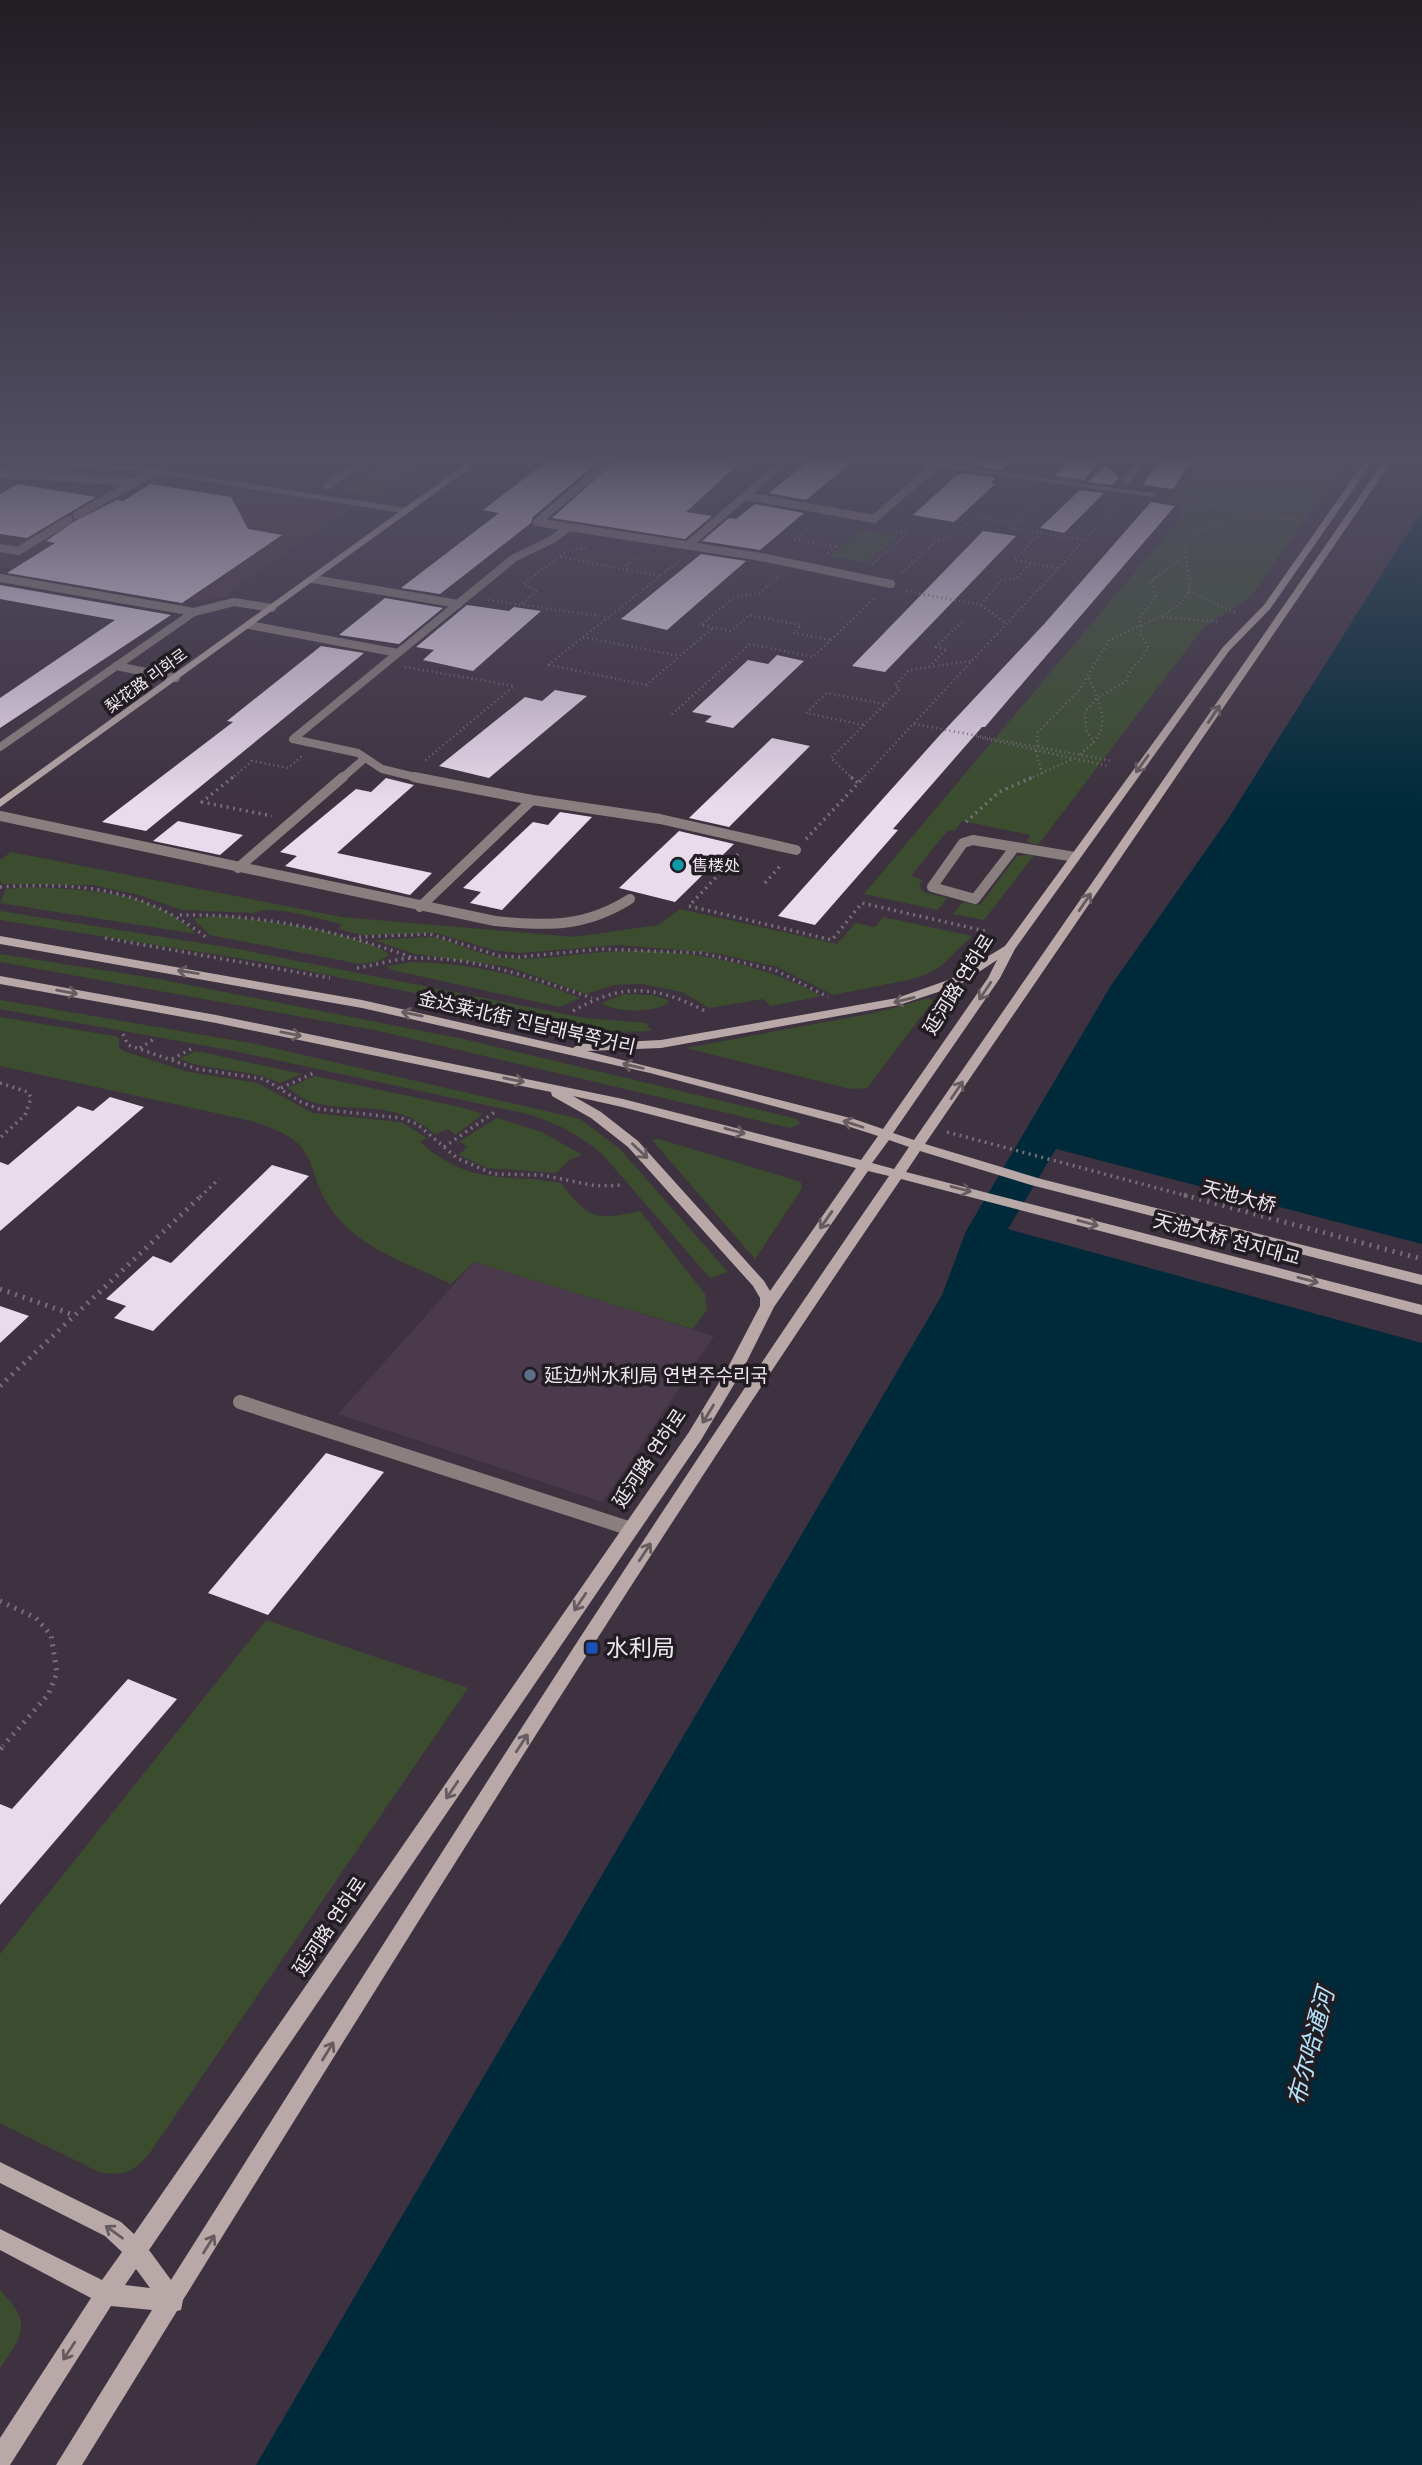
<svg xmlns="http://www.w3.org/2000/svg" width="1422" height="2465" font-family="Montserrat,'Noto Sans SC','Noto Sans KR',sans-serif">
<style>
.built{fill:#4a3a4c}
.medical{fill:#4a3943}
.green{fill:#3b4d2e}
.water{fill:#002a3a}
.pier{fill:#3e3240}
.building{fill:#eadbec}
.lines{fill:none;stroke-linecap:round;stroke-linejoin:round}
.path-far3{stroke:#786e7a;stroke-width:2.5;stroke-dasharray:1 3.5;stroke-linecap:butt}
.path-far2{stroke:#786e7a;stroke-width:3.5;stroke-dasharray:2 4.5;stroke-linecap:butt}
.path-far1{stroke:#786e7a;stroke-width:5;stroke-dasharray:2 6;stroke-linecap:butt}
.path{stroke:#786e7a;stroke-width:6;stroke-dasharray:2.5 8;stroke-linecap:butt}
.lane-far2{stroke:#8a7f7f;stroke-width:8}
.lane-far1{stroke:#8a7f7f;stroke-width:10}
.lane{stroke:#8a7f7f;stroke-width:14}
.street{fill:#8a7f7f;fill-rule:evenodd}
.secondary{fill:#b8a8a7;fill-rule:evenodd}
.oneway{stroke:#665b5e}
.culture-dot{fill:#0f9aa8;stroke:#221c23;stroke-width:2.5}
.service-dot{fill:#5c6f8a;stroke:#221c23;stroke-width:2.5}
.transit-dot{fill:#1a4fb4;stroke:#221c23;stroke-width:2.5}
.labels{text-anchor:middle;stroke-width:7;stroke-linejoin:round;paint-order:stroke}
.far-street-label{font-size:16px;fill:#efe7f0;stroke:#221c23}
.far-poi-label{font-size:16px;fill:#efe7f0;stroke:#221c23;text-anchor:start}
.street-label{font-size:19px;fill:#efe7f0;stroke:#221c23}
.poi-label{font-size:19px;fill:#efe7f0;stroke:#221c23;text-anchor:start}
.near-poi-label{font-size:23px;fill:#efe7f0;stroke:#221c23;text-anchor:start}
.near-water-label{font-size:24px;font-style:italic;fill:#b3e3fa;stroke:#221c23}
</style>
<rect width="100%" height="100%" fill="#3e3240"/>
<!-- built -->
<path class="built" d="M632 458H771L692 527Z
M474 1262 714 1336 603 1502 338 1414Z"/>
<!-- medical -->
<path class="medical" d="M0 466 143 473 354 505 222 598 195 601 0 567Z"/>
<!-- green -->
<path class="green" d="M386 458H432L379 496 340 490Z
M1202 458H1349L1250 597 1204 627 1038 845 1027 842 1030 835 962 821 955 831 948 830 911 876 923 880 919 885 923 892 947 898 938 910 864 894 832 932 1187 510 1179 507 1181 504 1165 502Z
M861 530 897 536 866 563 830 556Z
M11 852 342 917 574 937 658 925 680 909 837 944 856 923 875 927 883 917 972 936 941 966 929 973 913 979 833 995 777 967 715 953 619 945 519 953 493 950 436 933 362 935 338 929 342 924C323 920 269 903 254 913L182 910 139 895 92 885 3 884 0 881V860Z
M1035 854 984 920 953 914 963 902 980 905 1017 856Z
M30 887C86 890 153 890 196 934L0 903 6 889Z
M0 911 238 949 584 1018 646 1023 651 1031 616 1032 579 1027 269 963 0 920Z
M215 916C246 917 371 934 389 955L377 962 360 964 210 935 193 919Z
M433 937C457 942 479 956 504 958 539 961 571 954 605 952 680 947 755 960 821 996L771 1006 763 999 709 1008 682 992 641 984 614 985 586 994 509 967 414 954 374 940Z
M0 954 153 978 463 1039 797 1119 800 1124 790 1128 379 1031 0 962Z
M413 962C472 963 526 976 580 998L560 1007 392 970 386 966Z
M624 994 653 995 668 1000V1003C654 1013 615 1013 602 1003Z
M929 998 933 1001 867 1088 851 1089 686 1048 874 1013Z
M0 1000 256 1044 580 1119 620 1149 728 1272 710 1278 602 1154C580 1135 556 1123 528 1114L229 1050 0 1009Z
M0 1017 114 1036 119 1038V1047L123 1051 189 1072 257 1083 313 1113 401 1122 427 1138 420 1142C469 1186 502 1173 561 1183 588 1219 596 1221 640 1211L705 1294 707 1310 693 1329 474 1262 451 1284C414 1266 367 1251 339 1219 297 1169 332 1146 252 1121L0 1066Z
M196 1051 302 1074 280 1083C247 1067 212 1073 179 1059Z
M315 1076 460 1107 483 1114 455 1135 448 1129 435 1134C423 1125 412 1117 397 1113 359 1102 320 1116 288 1088Z
M497 1118 542 1132 582 1155 571 1159 556 1173 487 1168 459 1155 467 1147 460 1141Z
M659 1139 801 1182 802 1188 755 1259 652 1140Z
M266 1620 468 1688 149 2154C134 2172 122 2177 99 2172L0 2123V1954Z
M0 2290C32 2322 24 2334 0 2368Z"/>
<!-- water -->
<path class="water" d="M1422 510V2465H256L942 1295 966 1231 1110 987 1228 819Z"/>
<!-- pier -->
<path class="pier" d="M1056 1149 1422 1244V1343L1008 1229Z"/>
<!-- building -->
<path class="building" d="M551 458H602L533 517 531 523 440 594 401 588 499 513 483 510Z
M619 458H702L738 464 686 512 712 516 685 539 552 518Z
M813 458 851 463 806 500 769 493Z
M977 458H1011L1002 470 971 465Z
M1070 458H1101L1084 480 1055 476Z
M1161 458H1193L1173 489 1143 485Z
M1106 465 1119 478 1112 485 1088 482Z
M964 473 995 478 991 483 995 484 954 522 913 515 956 476Z
M18 484 96 497 27 538 0 534V494Z
M150 484 231 497 248 529 282 535 182 603 7 573 55 543 46 541 75 521 117 500 123 501Z
M1080 490 1104 493 1064 533 1040 528Z
M1151 502 1175 506 985 727H982L893 829 898 830 815 925 778 916 939 736 1045 623Z
M755 504 804 513 760 550 702 541 729 518 736 519Z
M983 531 1016 536 885 672 852 666Z
M701 554 746 561 667 630 621 619Z
M0 585 171 615 0 728V698L115 620 0 599Z
M385 598 443 608 399 644 339 635Z
M467 605 509 611 514 607 541 611 473 671 423 660 434 650 416 647Z
M321 646 364 653 146 831 102 822 233 722 227 721Z
M777 655 804 661 733 728 705 722 712 716 692 712 748 660 768 664Z
M555 690 587 696 489 778 439 766 525 697 542 701Z
M772 738 810 746 729 827 689 818Z
M386 778 414 785 337 853 432 873 410 895 285 866 297 856 280 852 356 789 371 792Z
M560 812 592 817 502 910 470 903 481 892 463 888 533 822 548 825Z
M178 821 243 835 220 855 153 841Z
M679 831 734 844 675 902 619 888Z
M110 1097 144 1107 0 1231V1162L8 1165 78 1106 93 1111Z
M272 1165 309 1176 153 1331 114 1318 126 1306 106 1299 153 1256 171 1263Z
M0 1306 29 1316 0 1343Z
M326 1453 384 1472 268 1615 208 1593Z
M128 1679 177 1699 0 1905V1804L12 1809Z"/>
<g class="lines">
<!-- path-far3 -->
<path class="path-far3" d="M431 458 436 459
M385 461 396 458
M372 476 397 486
M1043 495 1011 528 1085 540
M842 496 852 488 843 487 859 474 893 480
M1186 502 1262 515
M813 525 795 539 835 547 827 554
M1041 533 1014 560 1057 568
M561 557 659 576
M872 564 908 533 886 530
M627 570V564L641 556
M902 573 936 541 954 535 974 517 1015 523
M777 578 760 593 734 597 701 625 731 631 749 615 801 625 793 633 831 640
M906 591 981 605 1006 624
M1189 591 1236 613
M488 600 607 617
M522 603 537 591 523 584 565 553 587 547
M981 605 1002 579H1016L1031 563
M1162 617 1217 622
M583 637 679 656
M548 665 679 561
M549 665 646 685 713 628
M405 667 514 686 423 762
M929 667 947 649 936 647 962 622
M672 714 750 644 813 657 875 598
M914 724 1112 761
M863 725 806 713 827 693 884 704
M978 737 1108 766
M1094 743 1086 730 1085 712 1096 699 1126 681C1131 664 1144 660 1148 646L1141 635 1140 617 1156 597 1150 582 1184 556
M1038 746 1037 733 1078 692 1109 640 1164 615 1182 602 1188 594 1190 583 1184 546C1217 510 1264 516 1309 521
M1036 751 1042 774
M1080 754C1114 729 1103 710 1088 677
M231 779 252 761 288 768 302 756
M853 779 831 758 900 689 895 686 909 670 971 661
M862 779 1117 505
M1029 779 1073 759"/>
<!-- path-far2 -->
<path class="path-far2" d="M233 777 202 802 272 816
M851 777 858 783
M966 822 999 792 1033 777
M806 839 864 777
M738 854 689 906 832 940 862 903 985 931
M765 883 781 865
M0 887C79 882 143 888 207 938
M180 915C261 914 335 930 411 957
M359 937 430 934 500 956 519 957 601 949 701 953 775 970 828 997
M105 938 330 978
M357 968C377 965 396 958 416 958 477 957 535 979 592 998
M421 997 577 1031
M573 1011C622 983 655 985 705 1011
M123 1034 128 1045 197 1069 264 1079 301 1102 319 1109 401 1118 417 1124 457 1158 493 1174 542 1175 596 1186 624 1185
M140 1048 154 1039
M172 1059 195 1047
M0 1083 28 1092 31 1098 25 1115 0 1138
M281 1088 316 1072
M947 1132 1191 1197
M444 1147 495 1112
M200 1197 219 1179"/>
<!-- path-far1 -->
<path class="path-far1" d="M1184 1195 1422 1259
M0 1289 74 1315
M0 1386 202 1195
M0 1601 36 1618 51 1635 57 1673 48 1695 3 1746"/>
<!-- path -->
<path class="path" d="M0 1749 4 1744"/>
<!-- lane-far2 -->
<path class="lane-far2" d="M613 458 537 522 761 557 891 584
M0 474 136 482
M1127 481 1142 458
M327 486 368 458
M746 496 874 519 928 472
M77 515 155 471
M688 545 789 458
M0 548 18 551 69 520
M0 578 194 612
M313 579 458 604
M249 625 398 653
M116 666 176 678
M0 747 194 612 234 602 272 608
M341 779 365 758
M423 779 382 769 358 753 293 739 514 558 553 539 569 527"/>
<!-- lane-far1 -->
<path class="lane-far1" d="M414 777 532 800 660 819 796 850
M0 816 495 921C547 926 584 928 630 899
M973 840 1015 847 975 899 932 887 963 843Z
M1015 847 1075 857
M238 868 343 777
M420 907 532 800"/>
<!-- lane -->
<path class="lane" d="M240 1402 631 1529"/>
<!-- street -->
<path class="street" d="M874 458H899L1152 493 1156 495 1152 497Z
M0 459 140 467 407 508 411 511 407 514 140 471 0 463Z"/>
<!-- secondary -->
<path class="secondary" d="M474 458H484L0 807V799Z
M1367 458H1375L1270 609 1229 651 1015 949 1000 978 893 1133 914 1140 1386 458H1394L925 1144 1041 1179 1422 1275V1285L1031 1185 920 1151 906 1172 1422 1305V1315L901 1179C650 1545 417 1923 183 2300L181 2310 177 2311 82 2465H56L152 2310 111 2306 10 2465H0V2438L91 2298 0 2250V2229L102 2280 122 2252 105 2236 0 2183V2162L121 2222 134 2234 689 1432 726 1371 760 1306V1298L753 1286 628 1147 591 1118 552 1096 551 1092 216 1023 0 984V976L216 1015 623 1099 861 1160 878 1136 844 1125 650 1073 362 1008 0 944V936L362 1000 573 1048 579 1044 661 1040 897 998 951 979 1005 946 1223 647 1264 605ZM997 960 988 978 883 1129 854 1119 587 1051 661 1048 899 1005 959 985ZM573 1096 622 1107 856 1168 770 1291 764 1281 638 1141 601 1112ZM889 1140 909 1147 894 1169 872 1163ZM868 1171 889 1176C639 1537 405 1909 171 2280L149 2250 701 1440 742 1371 774 1307ZM136 2269 150 2288 125 2285Z"/>
</g>
<!-- one-way arrows -->
<defs><path id="oneway-shaft" d="M-6 0H5M1.5-3L5.5 0L1.5 3" fill="none" stroke-width="1.6" stroke-linecap="round" stroke-linejoin="round" transform="scale(1.75)"/></defs>
<g class="oneway">
<use href="#oneway-shaft" transform="translate(1214 714) rotate(-56)"/>
<use href="#oneway-shaft" transform="translate(1142 764) rotate(126)"/>
<use href="#oneway-shaft" transform="translate(1085 902) rotate(-56)"/>
<use href="#oneway-shaft" transform="translate(188 972) rotate(-171)"/>
<use href="#oneway-shaft" transform="translate(985 991) rotate(124)"/>
<use href="#oneway-shaft" transform="translate(67 992) rotate(10)"/>
<use href="#oneway-shaft" transform="translate(904 1000) rotate(166)"/>
<use href="#oneway-shaft" transform="translate(412 1014) rotate(-168)"/>
<use href="#oneway-shaft" transform="translate(291 1034) rotate(11)"/>
<use href="#oneway-shaft" transform="translate(633 1066) rotate(-167)"/>
<use href="#oneway-shaft" transform="translate(514 1080) rotate(11)"/>
<use href="#oneway-shaft" transform="translate(957 1090) rotate(-56)"/>
<use href="#oneway-shaft" transform="translate(853 1124) rotate(-162)"/>
<use href="#oneway-shaft" transform="translate(735 1131) rotate(15)"/>
<use href="#oneway-shaft" transform="translate(640 1151) rotate(44)"/>
<use href="#oneway-shaft" transform="translate(961 1189) rotate(15)"/>
<use href="#oneway-shaft" transform="translate(826 1220) rotate(125)"/>
<use href="#oneway-shaft" transform="translate(1088 1223) rotate(15)"/>
<use href="#oneway-shaft" transform="translate(1308 1280) rotate(15)"/>
<use href="#oneway-shaft" transform="translate(708 1414) rotate(122)"/>
<use href="#oneway-shaft" transform="translate(645 1552) rotate(-57)"/>
<use href="#oneway-shaft" transform="translate(580 1602) rotate(124)"/>
<use href="#oneway-shaft" transform="translate(522 1743) rotate(-57)"/>
<use href="#oneway-shaft" transform="translate(452 1790) rotate(124)"/>
<use href="#oneway-shaft" transform="translate(328 2051) rotate(-58)"/>
<use href="#oneway-shaft" transform="translate(114 2232) rotate(-144)"/>
<use href="#oneway-shaft" transform="translate(209 2244) rotate(-58)"/>
<use href="#oneway-shaft" transform="translate(69 2351) rotate(123)"/>
</g>
<!-- sky -->
<linearGradient id="sky" x2="0" y2="1"><stop stop-color="#221c23"/><stop offset="0.57" stop-color="#524f64"/><stop offset="1" stop-color="#524f64" stop-opacity="0"/></linearGradient>
<rect width="1422" height="804" fill="url(#sky)"/>
<!-- markers -->
<circle class="culture-dot" cx="678" cy="865" r="7"/>
<circle class="service-dot" cx="530" cy="1375" r="7"/>
<rect class="transit-dot" x="585" y="1641" width="14" height="14" rx="3.5"/>
<g class="labels">
<!-- far-street labels -->
<g class="far-street-label">
<text transform="translate(146 680) rotate(-36)" y="6">梨花路 리화로</text>
</g>
<!-- far-poi labels -->
<g class="far-poi-label">
<text x="692" y="871">售楼处</text>
</g>
<!-- street labels -->
<g class="street-label">
<text transform="translate(958 984) rotate(-58)" y="7">延河路 연하로</text>
<text transform="translate(527 1022) rotate(13)" y="7">金达莱北街 진달래북쪽거리</text>
<text transform="translate(1239 1196) rotate(15)" y="7">天池大桥</text>
<text transform="translate(1227 1239) rotate(15)" y="7">天池大桥 천지대교</text>
<text transform="translate(649 1458) rotate(-56)" y="7">延河路 연하로</text>
<text transform="translate(329 1926) rotate(-56)" y="7">延河路 연하로</text>
</g>
<!-- poi labels -->
<g class="poi-label">
<text x="544" y="1382">延边州水利局 연변주수리국</text>
</g>
<!-- near-poi labels -->
<g class="near-poi-label">
<text x="606" y="1656">水利局</text>
</g>
<!-- near-water labels -->
<g class="near-water-label">
<text transform="translate(1311 2047) rotate(-75)" y="8">布尔哈通河</text>
</g>
</g>
</svg>
